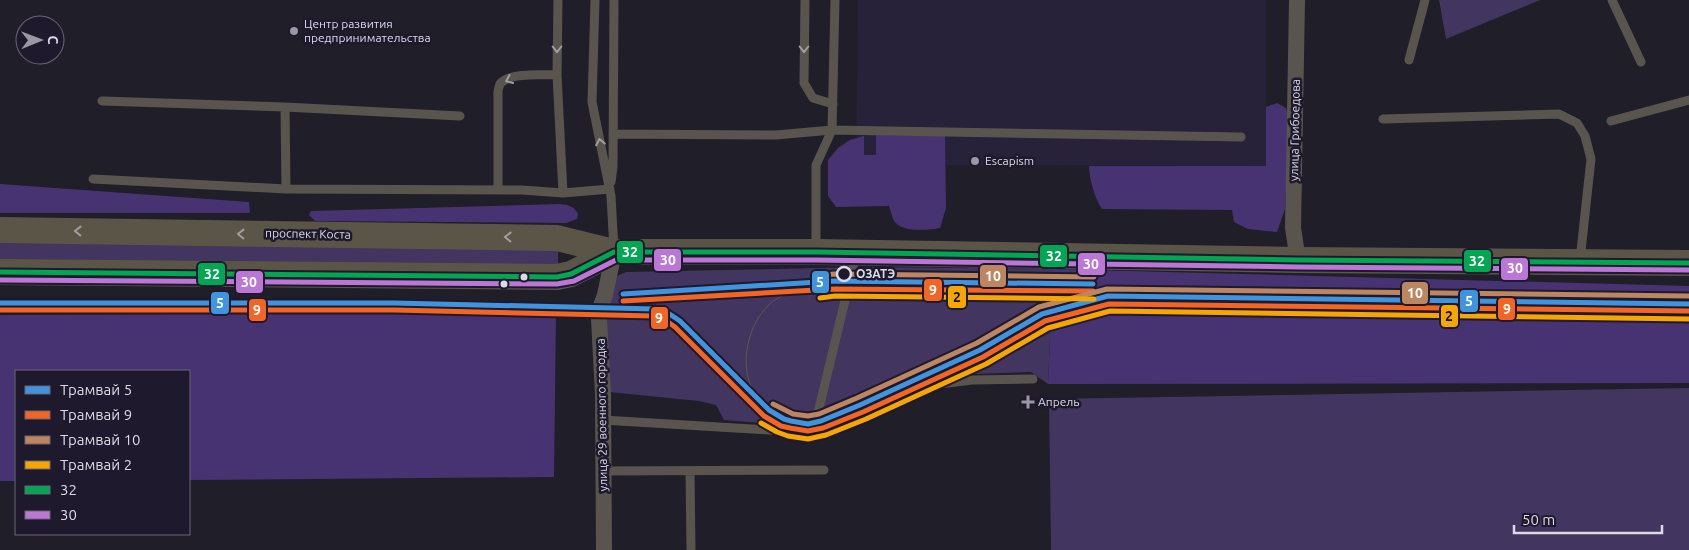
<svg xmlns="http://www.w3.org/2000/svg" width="1689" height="550" font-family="Ubuntu,sans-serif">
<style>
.built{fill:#272139}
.green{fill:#423560}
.forest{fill:#473372}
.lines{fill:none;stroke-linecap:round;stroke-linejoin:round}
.service{stroke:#59554e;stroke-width:9}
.minor{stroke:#59554e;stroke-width:16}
.primary{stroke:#5b5548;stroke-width:26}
.tram{stroke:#5b5855;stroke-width:1}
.bus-1-casing{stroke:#1e192d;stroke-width:9}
.bus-2-casing{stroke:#1e192d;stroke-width:9}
.bus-1{stroke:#00a651;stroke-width:5}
.bus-2{stroke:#ba77d6;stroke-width:5}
.tram-1-casing{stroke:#1e192d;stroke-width:9}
.tram-2-casing{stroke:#1e192d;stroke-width:9}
.tram-3-casing{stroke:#1e192d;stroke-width:9}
.tram-4-casing{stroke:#1e192d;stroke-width:9}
.tram-1{stroke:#4094de;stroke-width:5}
.tram-2{stroke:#f26522;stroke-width:5}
.tram-3{stroke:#bb8660;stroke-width:5}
.tram-4{stroke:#f7a600;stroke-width:5}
.oneway{stroke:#a19ea2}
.oneway2{stroke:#a29e9f}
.poi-dot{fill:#9a98a4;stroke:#1e192d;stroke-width:2}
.stop-dot{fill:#1e192d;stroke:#dcdae7;stroke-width:2.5}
.bus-dot{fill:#dcdae7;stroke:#1e192d;stroke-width:2}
.labels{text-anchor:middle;stroke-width:5;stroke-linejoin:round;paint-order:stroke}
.poi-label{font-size:12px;fill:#dcdae7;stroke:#1e192d;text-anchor:start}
.street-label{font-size:12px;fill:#dcdae7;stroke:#1e192d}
.stop-label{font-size:12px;font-weight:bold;fill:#dcdae7;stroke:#1e192d;text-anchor:start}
.line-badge{stroke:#1e192d;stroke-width:2}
.badge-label{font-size:14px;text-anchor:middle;font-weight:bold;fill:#fff}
.pale-badge-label{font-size:14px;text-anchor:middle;font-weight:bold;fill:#111}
</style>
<rect width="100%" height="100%" fill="#201e29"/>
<!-- built -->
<path class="built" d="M858 0H1266V166L856 165Z"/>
<!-- green -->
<path class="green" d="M1439 0H1540L1446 39Z
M0 241 558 249V267L0 262Z
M867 267 1053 269 1048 384 1031 372 899 377 820 414 772 424 724 420 716 405 699 401 609 392 604 325 607 306 617 276 626 272Z
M1689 388V550H1051L1049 399Z"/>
<!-- forest -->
<path class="forest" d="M1277 103 1286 108 1289 119 1285 209 1277 232 1248 229 1234 222 1232 210 1102 209C1095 199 1089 178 1089 166H1266V107Z
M876 135 945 136 946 208 940 228C929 230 902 233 894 221 892 217 891 211 889 206L836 207 828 196V160L838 148 850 140 864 136V155H876Z
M0 184 249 202 250 213H0Z
M560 204C568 205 574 206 578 214L577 219 566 223 315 221 309 215 311 211Z
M1053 269 1689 286V383L1048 384Z
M556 312 554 477 189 480V371H16V481H0V315Z"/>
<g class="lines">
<!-- service -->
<path class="service" d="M558 0 557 75 563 193
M595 0 592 102 611 196 614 250
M805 0 804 83 813 98 833 104
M1612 0 1641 62
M1409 60 1425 0
M102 101 285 107 460 116
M285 107 286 189
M1383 119 1559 114 1577 123 1585 136 1591 159 1580 260
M1611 121 1689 100
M613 134 776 135 832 130 1241 137
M93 179 286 189 522 190 563 193 610 189
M611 182 613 167 614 0
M498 190V92C498 90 499 87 500 84 509 72 543 75 557 75
M816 249V165L832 130 835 0
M603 420 785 431 820 428 863 411 907 388 972 380 1033 379
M814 429 856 255
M604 471 824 470
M690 471 691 550"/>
<!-- minor -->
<path class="minor" d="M1297 0 1293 228 1298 260
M604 550 603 394 599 319 600 309 605 295 614 252"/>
<!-- primary -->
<path class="primary" d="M0 230 557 238 614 252H816L1298 260 1689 263
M0 272 557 277 571 274 614 252"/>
<!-- tram -->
<path class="tram" d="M769 410C764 403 756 396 752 388 738 361 750 314 778 298 790 291 805 288 818 283"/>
<!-- bus-1 casing -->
<g class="bus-1-casing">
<path id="bus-1" d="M0 272 557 277 571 274 614 252H816L1298 260 1689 263"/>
</g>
<!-- bus-2 casing -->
<g class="bus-2-casing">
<path id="bus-2" d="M0 280 557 284 574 281 616 260H816L1298 267 1689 270"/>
</g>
<!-- bus-1 -->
<use href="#bus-1" class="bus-1"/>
<!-- bus-2 -->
<use href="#bus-2" class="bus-2"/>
<!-- tram-1 casing -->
<g class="tram-1-casing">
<path id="tram-1" d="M623 294 834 281 1093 284
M0 303H394L655 309 668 313 680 321 769 410 784 419 791 421 808 424 821 421 860 405 980 350 1042 314 1108 296 1689 304"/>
</g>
<!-- tram-2 casing -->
<g class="tram-2-casing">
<path id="tram-2" d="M623 301 834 289 1093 291
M0 310H394L654 316 665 320 675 327 764 416 781 426 790 428 808 431 823 428 863 412 983 357 1045 321 1109 304 1689 311"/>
</g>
<!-- tram-3 casing -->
<g class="tram-3-casing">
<path id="tram-3" d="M817 276 834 274 1094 277
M773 404 793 414 808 416 819 414 857 398 977 343 1039 307 1107 289 1689 296"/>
</g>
<!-- tram-4 casing -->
<g class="tram-4-casing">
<path id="tram-4" d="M820 298 835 296 1094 299
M761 423 777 432 788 436 808 439 826 435 866 419 986 364 1048 328 1110 311 1689 319"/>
</g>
<!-- tram-1 -->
<use href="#tram-1" class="tram-1"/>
<!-- tram-2 -->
<use href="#tram-2" class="tram-2"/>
<!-- tram-3 -->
<use href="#tram-3" class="tram-3"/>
<!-- tram-4 -->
<use href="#tram-4" class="tram-4"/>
</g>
<!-- one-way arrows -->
<defs><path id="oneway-chevron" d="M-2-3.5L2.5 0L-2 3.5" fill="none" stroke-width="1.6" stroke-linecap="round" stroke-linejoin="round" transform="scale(1.25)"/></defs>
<g class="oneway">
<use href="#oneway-chevron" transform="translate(557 49) rotate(90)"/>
<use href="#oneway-chevron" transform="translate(804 49) rotate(90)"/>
<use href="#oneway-chevron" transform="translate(509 80) rotate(156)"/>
<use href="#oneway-chevron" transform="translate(600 142) rotate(-101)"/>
</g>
<g class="oneway2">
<use href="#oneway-chevron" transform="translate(78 231) rotate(-179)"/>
<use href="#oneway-chevron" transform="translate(241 234) rotate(-179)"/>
<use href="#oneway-chevron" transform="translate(508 237) rotate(-179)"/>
</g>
<!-- markers -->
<g class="poi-dot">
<circle cx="294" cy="31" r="5"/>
<circle cx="975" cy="161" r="5"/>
<path d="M1025.5 394.5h5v5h5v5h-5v5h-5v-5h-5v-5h5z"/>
</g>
<circle class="stop-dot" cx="844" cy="274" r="7"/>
<g class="bus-dot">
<circle cx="524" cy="277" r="4.5"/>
<circle cx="504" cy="284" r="4.5"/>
</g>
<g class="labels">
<!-- poi labels -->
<g class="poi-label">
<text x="304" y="28">Центр развития<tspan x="304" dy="14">предпринимательства</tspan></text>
<text x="985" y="165">Escapism</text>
<text x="1038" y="406">Апрель</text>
</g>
<!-- street labels -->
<g class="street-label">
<text transform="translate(1295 130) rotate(-89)" y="4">улица Грибоедова</text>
<text transform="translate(308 234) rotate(1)" y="4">проспект Коста</text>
<text transform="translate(602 415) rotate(-91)" y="4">улица 29 военного городка</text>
</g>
<!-- stop labels -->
<g class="stop-label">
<text x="856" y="278">ОЗАТЭ</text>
</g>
</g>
<g class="line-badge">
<rect x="616" y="240" width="28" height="24" rx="5" fill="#00a651"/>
<rect x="1039" y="244" width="29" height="24" rx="5" fill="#00a651"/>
<rect x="653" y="248" width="29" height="24" rx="5" fill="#ba77d6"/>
<rect x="1463" y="249" width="29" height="24" rx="5" fill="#00a651"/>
<rect x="1077" y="252" width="29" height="24" rx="5" fill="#ba77d6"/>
<rect x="1500" y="257" width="29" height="24" rx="5" fill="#ba77d6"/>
<rect x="197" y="262" width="29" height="24" rx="5" fill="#00a651"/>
<rect x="979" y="264" width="28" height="24" rx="5" fill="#bb8660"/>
<rect x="235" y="270" width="29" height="24" rx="5" fill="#ba77d6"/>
<rect x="811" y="270" width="19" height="24" rx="5" fill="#4094de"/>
<rect x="923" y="278" width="20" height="24" rx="5" fill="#f26522"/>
<rect x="1401" y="281" width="28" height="24" rx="5" fill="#bb8660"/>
<rect x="947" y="285" width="20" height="24" rx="5" fill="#f7a600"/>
<rect x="1459" y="289" width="20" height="24" rx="5" fill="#4094de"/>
<rect x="210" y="291" width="20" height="24" rx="5" fill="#4094de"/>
<rect x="1497" y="297" width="19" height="24" rx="5" fill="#f26522"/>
<rect x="248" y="298" width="19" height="24" rx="5" fill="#f26522"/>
<rect x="1440" y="304" width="19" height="24" rx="5" fill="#f7a600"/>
<rect x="650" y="306" width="19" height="24" rx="5" fill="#f26522"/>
</g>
<g class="badge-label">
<text x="630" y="257">32</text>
<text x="1054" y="261">32</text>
<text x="668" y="265">30</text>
<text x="1477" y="266">32</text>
<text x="1091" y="269">30</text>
<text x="1515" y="273">30</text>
<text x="212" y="279">32</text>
<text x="993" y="281">10</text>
<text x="249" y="287">30</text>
<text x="820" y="287">5</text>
<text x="933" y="295">9</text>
<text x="1415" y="298">10</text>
<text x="1469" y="306">5</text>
<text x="220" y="308">5</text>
<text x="1507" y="314">9</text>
<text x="257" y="315">9</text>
<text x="659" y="323">9</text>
</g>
<g class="pale-badge-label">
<text x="957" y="302">2</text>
<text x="1449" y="321">2</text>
</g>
<!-- legend -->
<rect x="15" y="370" width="175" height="165" fill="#1e192d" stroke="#6a6677"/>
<rect x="25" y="386" width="25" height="8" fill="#4094de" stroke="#6a6677"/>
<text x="60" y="395" font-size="15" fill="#dcdae7">Трамвай 5</text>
<rect x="25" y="411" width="25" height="8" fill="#f26522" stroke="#6a6677"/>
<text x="60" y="420" font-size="15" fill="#dcdae7">Трамвай 9</text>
<rect x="25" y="436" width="25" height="8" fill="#bb8660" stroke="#6a6677"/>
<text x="60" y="445" font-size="15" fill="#dcdae7">Трамвай 10</text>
<rect x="25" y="461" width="25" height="8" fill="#f7a600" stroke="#6a6677"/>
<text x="60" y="470" font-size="15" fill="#dcdae7">Трамвай 2</text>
<rect x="25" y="486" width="25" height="8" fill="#00a651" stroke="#6a6677"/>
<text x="60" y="495" font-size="15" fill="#dcdae7">32</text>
<rect x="25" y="511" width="25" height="8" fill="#ba77d6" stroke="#6a6677"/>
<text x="60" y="520" font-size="15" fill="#dcdae7">30</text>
<!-- north arrow -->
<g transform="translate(40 40) rotate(89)"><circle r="24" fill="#1e192d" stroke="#6a6677"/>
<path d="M0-4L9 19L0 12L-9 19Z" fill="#9a98a4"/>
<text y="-8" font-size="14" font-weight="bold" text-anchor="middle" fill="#dcdae7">С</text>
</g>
<!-- scale -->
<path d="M1514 525v8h148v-8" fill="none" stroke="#dcdae7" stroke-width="2.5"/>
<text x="1522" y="525" font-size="15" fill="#dcdae7" stroke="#1e192d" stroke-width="4" paint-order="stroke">50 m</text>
</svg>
